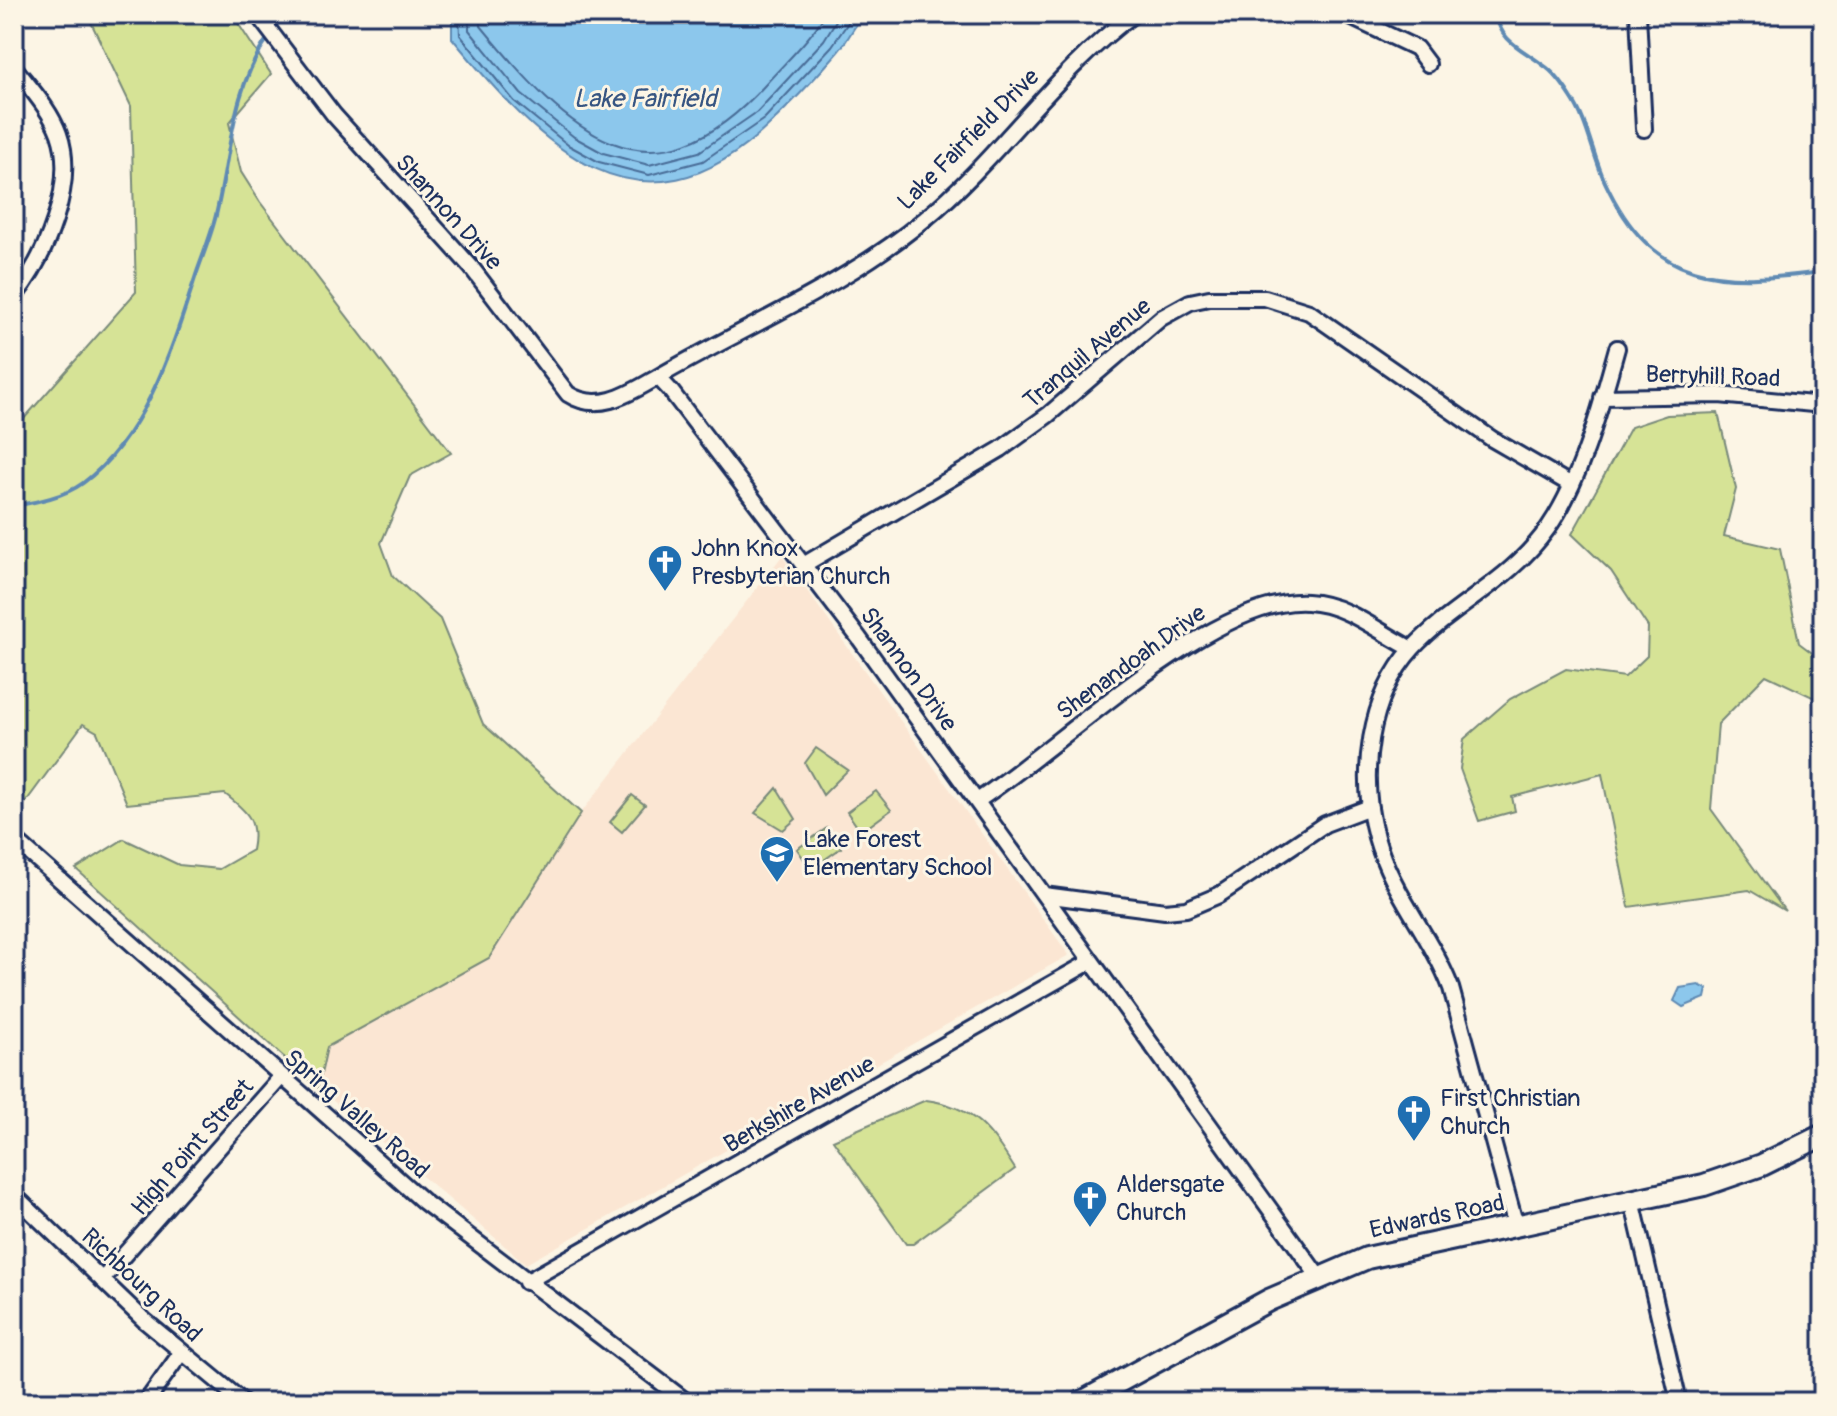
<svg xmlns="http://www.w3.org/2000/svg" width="1837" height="1416" font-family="Pangolin,sans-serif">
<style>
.built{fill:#fbe6d3}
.green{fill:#d6e396;stroke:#78897a;stroke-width:2}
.water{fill:#8cc7ec;stroke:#5f8ab3;stroke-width:2}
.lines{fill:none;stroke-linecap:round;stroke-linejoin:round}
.shore{stroke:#486c97;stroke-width:2}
.stream{stroke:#5f8ab3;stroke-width:4}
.street-casing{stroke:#1b2f5e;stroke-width:20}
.secondary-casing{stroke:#1b2f5e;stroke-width:26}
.street{stroke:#fcf5e5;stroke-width:14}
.secondary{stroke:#fcf5e5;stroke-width:20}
.labels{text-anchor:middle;stroke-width:6;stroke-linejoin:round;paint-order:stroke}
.street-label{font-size:24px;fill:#1b2f5e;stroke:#fcf5e5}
.poi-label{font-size:24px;fill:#1b2f5e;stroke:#fcf5e5;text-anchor:start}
.water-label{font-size:26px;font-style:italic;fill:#375582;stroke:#fcf5e5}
</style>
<rect width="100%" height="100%" fill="#fcf5e5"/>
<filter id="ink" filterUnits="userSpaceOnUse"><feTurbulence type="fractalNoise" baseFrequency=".0125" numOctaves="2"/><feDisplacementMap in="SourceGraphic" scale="16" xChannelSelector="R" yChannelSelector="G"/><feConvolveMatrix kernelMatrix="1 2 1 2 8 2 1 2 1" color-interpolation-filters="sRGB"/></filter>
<g filter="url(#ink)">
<!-- built -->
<path class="built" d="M782 556 1069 955 526 1264 318 1088 327 1047 489 958 581 813Z"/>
<!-- green -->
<path class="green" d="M87 14H232L271 74 229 123 241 172 260 202 451 453 410 476 381 543 393 576 440 619 483 724 581 813 489 958 327 1047 318 1088 76 869 124 839 179 865 219 869 252 850C258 821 248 812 225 794L127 804 97 732 83 724 14 818V430L136 292 131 106Z
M1718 413 1736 489 1724 536 1780 549 1799 643 1823 661V702L1766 675 1718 724 1711 809 1785 911 1749 890 1629 907 1602 774 1512 797 1515 811 1479 821 1460 769 1464 739 1510 699 1566 669 1625 677 1647 656 1648 627 1611 571 1572 534 1631 427 1667 415Z
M816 748 848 770 823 795 805 763Z
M777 788 796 819 783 830 755 813Z
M876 791 891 810 861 832 847 812Z
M632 795 645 805 622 832 610 822Z
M827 828 841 848 811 869 797 849Z
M926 1100C974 1106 991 1131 1015 1169L913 1244H906L833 1140Z"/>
<!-- water -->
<path class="water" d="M452 14H865C853 26 848 41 837 53 816 77 793 102 770 124 639 250 540 145 452 38Z
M1699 985 1707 989 1705 998 1683 1007 1674 1001 1680 988Z"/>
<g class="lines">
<!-- shore -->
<path class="shore" d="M459 14 460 35 514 101 568 145 599 162 649 175 703 161 764 119 832 46 854 14
M469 14V30L521 94 574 137 603 153 649 165 699 152 757 112 824 40 840 14
M481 14V26C567 131 650 213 766 84 786 61 810 40 825 14"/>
<!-- stream -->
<path class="stream" d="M1496 14C1500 42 1523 49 1543 65 1554 72 1564 86 1571 97 1588 122 1592 154 1605 182 1654 287 1720 285 1823 272
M274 28 284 14
M14 506C36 502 64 497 83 483 145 437 172 349 195 278 202 257 211 236 216 215 231 153 231 90 269 36"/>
<!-- street casing -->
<g class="street-casing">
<path id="street" d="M257 14 334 115 471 267 568 394C599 414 630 393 658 377L670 390 859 638 1318 1276
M1344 14 1416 48 1428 64
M1638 14 1644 129
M14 67C30 88 50 109 59 134 77 184 45 258 14 297
M658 377C746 326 846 285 925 219 1001 156 1054 72 1134 14
M1602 397 1719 395 1823 405
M805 564 1001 449 1048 415 1161 318 1190 302 1209 298H1265L1309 312 1492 439 1570 484
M977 801C1059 748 1213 596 1307 602 1347 604 1378 632 1412 649
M14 839 424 1202 687 1402
M1044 895 1165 911 1186 909 1219 895 1325 824 1370 807
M14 1195 145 1321 243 1402
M1632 1200 1679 1402
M1516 1226 1451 988C1431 935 1391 892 1376 837 1359 776 1368 697 1413 648 1455 603 1510 582 1548 528 1582 479 1601 405 1617 348
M102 1280 281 1077
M526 1282 1090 962
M146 1402 181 1353"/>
</g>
<!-- secondary casing -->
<g class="secondary-casing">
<path id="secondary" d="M1082 1402 1269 1300 1367 1258 1704 1185 1762 1165 1823 1135"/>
</g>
<!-- street -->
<use href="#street" class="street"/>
<!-- secondary -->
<use href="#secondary" class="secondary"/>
</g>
</g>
<!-- icons -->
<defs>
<g id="church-pin" transform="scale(1.8)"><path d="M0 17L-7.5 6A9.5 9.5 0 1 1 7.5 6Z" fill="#1f6fb2" stroke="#fcf5e5"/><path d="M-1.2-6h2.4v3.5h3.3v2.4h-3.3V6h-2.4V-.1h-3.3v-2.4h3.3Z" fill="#fff"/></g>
<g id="school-pin" transform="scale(1.8)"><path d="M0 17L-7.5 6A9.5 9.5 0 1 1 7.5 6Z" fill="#1f6fb2" stroke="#fcf5e5"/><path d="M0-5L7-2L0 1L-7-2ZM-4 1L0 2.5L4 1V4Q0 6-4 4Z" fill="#fff"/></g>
</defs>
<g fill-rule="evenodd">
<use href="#church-pin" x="665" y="562"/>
<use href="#school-pin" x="777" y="853"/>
<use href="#church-pin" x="1414" y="1112"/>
<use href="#church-pin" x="1090" y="1198"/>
</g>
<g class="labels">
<!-- street labels -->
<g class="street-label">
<text transform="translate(968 139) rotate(-45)" y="8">Lake Fairfield Drive</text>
<text transform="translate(449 212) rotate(48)" y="8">Shannon Drive</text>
<text transform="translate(1087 353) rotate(-40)" y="8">Tranquil Avenue</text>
<text transform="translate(1713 376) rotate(2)" y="8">Berryhill Road</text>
<text transform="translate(1131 662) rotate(-36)" y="8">Shenandoah Drive</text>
<text transform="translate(909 669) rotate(54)" y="8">Shannon Drive</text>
<text transform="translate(799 1104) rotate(-30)" y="8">Berkshire Avenue</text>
<text transform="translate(357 1114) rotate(41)" y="8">Spring Valley Road</text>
<text transform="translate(192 1147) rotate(-49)" y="8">High Point Street</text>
<text transform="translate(1437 1216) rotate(-12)" y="8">Edwards Road</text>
<text transform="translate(142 1285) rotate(43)" y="8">Richbourg Road</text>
</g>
<!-- poi labels -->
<g class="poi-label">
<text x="691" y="556">John Knox<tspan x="691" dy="28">Presbyterian Church</tspan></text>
<text x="803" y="847">Lake Forest<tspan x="803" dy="28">Elementary School</tspan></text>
<text x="1440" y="1106">First Christian<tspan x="1440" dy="28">Church</tspan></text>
<text x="1116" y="1192">Aldersgate<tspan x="1116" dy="28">Church</tspan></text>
</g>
<!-- water labels -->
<g class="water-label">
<text x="645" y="107">Lake Fairfield</text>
</g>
</g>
<!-- margin -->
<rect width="1837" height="1416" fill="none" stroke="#fcf5e5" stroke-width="48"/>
<rect x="24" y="24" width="1789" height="1368" fill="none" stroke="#1b2f5e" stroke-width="3" filter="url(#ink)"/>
</svg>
